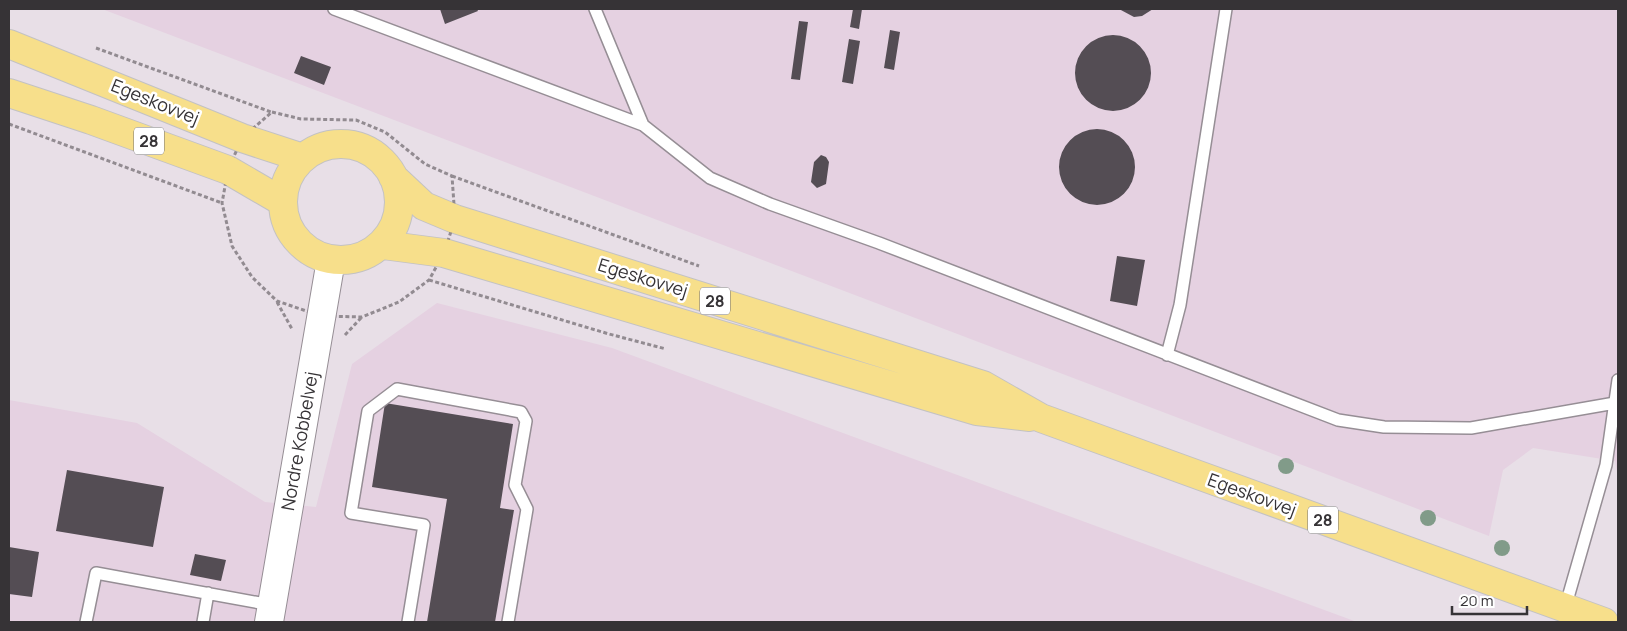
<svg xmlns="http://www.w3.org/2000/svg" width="1627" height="631" font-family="Manrope,sans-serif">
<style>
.industrial{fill:#e5d1e1}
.building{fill:#544d54}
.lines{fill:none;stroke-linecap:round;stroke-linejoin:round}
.service-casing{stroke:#968e95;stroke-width:14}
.tertiary-casing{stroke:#968e95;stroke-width:30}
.primary-casing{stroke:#c3c2c3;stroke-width:30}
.path{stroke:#928b91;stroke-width:3;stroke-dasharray:4 2.5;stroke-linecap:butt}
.service{stroke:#fff;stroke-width:11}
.tertiary{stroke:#fff;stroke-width:28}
.primary{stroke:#f7df8b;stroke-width:28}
.tree{fill:#819b89}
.labels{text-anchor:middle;stroke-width:5;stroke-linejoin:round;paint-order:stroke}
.shield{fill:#fff;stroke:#727072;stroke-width:1}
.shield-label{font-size:16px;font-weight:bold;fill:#363336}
.street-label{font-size:18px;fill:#363336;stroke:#fff}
</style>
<rect width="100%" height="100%" fill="#e8dfe7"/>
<!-- industrial -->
<path class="industrial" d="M102 9H1618V477L1615 461 1533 448 1503 470 1489 536Z
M437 303 612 348 1357 622H9V400L137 423 265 502 316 507 352 364Z"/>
<!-- building -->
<path class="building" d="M440 9H477L478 11 445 24Z
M853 9H862L859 29 850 27Z
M1119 9H1153L1142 16 1134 17Z
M799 21 808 22 800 80 791 79Z
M890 30 900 32 894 70 884 68Z
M1075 73a38 38 0 1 1 76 0a38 38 0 1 1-76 0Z
M849 39 860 41 853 84 842 82Z
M301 56 331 67 324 85 294 73Z
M1059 167a38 38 0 1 1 76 0a38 38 0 1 1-76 0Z
M821 155 826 157 829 162 826 184 817 188 811 182 814 162Z
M1117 256 1145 260 1137 306 1110 301Z
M385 403 513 424 500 508 514 510 495 622H427L447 499 372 487Z
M67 470 164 487 153 547 56 531Z
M9 547 39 552 32 597 9 594Z
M195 554 226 560 221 581 190 575Z"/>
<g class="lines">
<!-- service casing -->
<g class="service-casing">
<path id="service" d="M334 9 643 125
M595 9 643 125 710 178 770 204 879 243 1338 420 1384 427 1471 428 1615 403 1618 404
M1167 355 1180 305 1226 9
M1565 608 1606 465 1618 380
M86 622 96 573 271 605
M203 622 208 593
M408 622 424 525 351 513 368 411 397 389 521 412 526 421 515 485 527 509 508 622"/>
</g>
<!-- tertiary casing -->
<g class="tertiary-casing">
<path id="tertiary" d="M269 622 331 260"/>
</g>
<!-- primary casing -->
<g class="primary-casing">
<path id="primary" d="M9 44 242 138 303 158
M9 93 91 120 228 170 283 202
M283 202a58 58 0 1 1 116 0a58 58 0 1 1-116 0Z
M393 177 424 206 455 219 983 385 1041 418 1604 622
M383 245 444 253 977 411 1030 417"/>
</g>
<!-- path -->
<path class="path" d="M96 48 271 112
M272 112 301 119 356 120 385 132 425 164 452 176 455 219 444 253 429 280 399 302 362 317 321 316 277 301 252 277 232 246 222 203 228 170 242 138Z
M9 124 222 203
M452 176 699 266
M429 280 609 334 666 349
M277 302 292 329
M345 335 361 318"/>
<!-- service -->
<use href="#service" class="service"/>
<!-- tertiary -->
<use href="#tertiary" class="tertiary"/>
<!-- primary -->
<use href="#primary" class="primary"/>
</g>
<!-- trees -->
<g class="tree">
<circle cx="1286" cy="466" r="8"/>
<circle cx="1428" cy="518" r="8"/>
<circle cx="1502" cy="548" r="8"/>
</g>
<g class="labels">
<!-- shield labels -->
<g class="shield">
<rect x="134" y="127.5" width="30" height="27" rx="4"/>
<rect x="700" y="287.5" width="30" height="27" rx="4"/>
<rect x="1308" y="506.5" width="30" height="27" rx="4"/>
</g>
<g class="shield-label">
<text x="149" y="147">28</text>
<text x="715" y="307">28</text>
<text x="1323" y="526">28</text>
</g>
<!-- street labels -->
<g class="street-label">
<text transform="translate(155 102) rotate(22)" y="6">Egeskovvej</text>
<text transform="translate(643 278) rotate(17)" y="6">Egeskovvej</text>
<text transform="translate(300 441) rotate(-80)" y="6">Nordre Kobbelvej</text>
<text transform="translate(1252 495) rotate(20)" y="6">Egeskovvej</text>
</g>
</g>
<!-- border -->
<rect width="1627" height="631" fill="none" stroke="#363336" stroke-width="20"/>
<!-- scale -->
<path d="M1452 606v8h75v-8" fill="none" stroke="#363336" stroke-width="2.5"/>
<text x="1460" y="606" font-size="15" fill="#363336" stroke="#ffffff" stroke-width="4" paint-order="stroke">20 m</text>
</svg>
